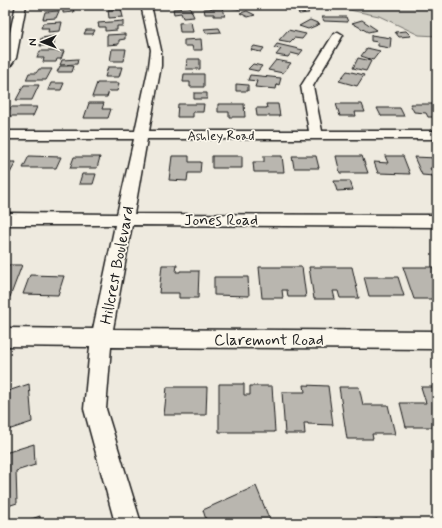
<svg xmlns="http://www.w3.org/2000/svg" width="442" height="528" font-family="Mynerve,sans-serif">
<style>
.green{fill:#ceccc2;stroke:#75746f}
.building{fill:#b9b6af;stroke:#1c1c1c}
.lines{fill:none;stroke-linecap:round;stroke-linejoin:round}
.minor-casing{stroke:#1c1c1c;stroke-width:3}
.minor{fill:#fbf7ec;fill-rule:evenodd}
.labels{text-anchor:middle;stroke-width:3.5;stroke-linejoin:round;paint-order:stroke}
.far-street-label{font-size:13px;fill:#1c1c1c;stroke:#fbf7ec}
.street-label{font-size:16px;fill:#1c1c1c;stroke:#fbf7ec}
</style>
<rect width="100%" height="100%" fill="#eeeadf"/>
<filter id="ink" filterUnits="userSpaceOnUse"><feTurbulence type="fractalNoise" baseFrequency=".025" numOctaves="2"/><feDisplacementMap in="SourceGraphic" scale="8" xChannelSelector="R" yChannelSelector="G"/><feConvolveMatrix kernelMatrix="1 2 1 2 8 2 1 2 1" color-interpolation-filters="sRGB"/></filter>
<g filter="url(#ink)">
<!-- green -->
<path class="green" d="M325 5H437V36L419 35 379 16Z"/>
<!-- building -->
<path class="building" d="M231 5H244L239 9 229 7Z
M73 8 74 12 63 13V9Z
M190 8 194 17 183 18 181 13 174 14 173 9Z
M223 8 225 16H214V14H205L204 9Z
M305 8 309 13 299 14 295 9Z
M121 9 123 17 109 18 108 10Z
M59 11 56 18 43 19 45 12Z
M247 11 255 15 248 17 240 13Z
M322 17H346L348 22 324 21Z
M310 20 320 24 308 29 299 26Z
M362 20 377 30 368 32 352 23Z
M123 21V26H117V30L105 31V27H99L98 23Z
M62 22 60 31 48 32 49 28H41L43 23Z
M191 22 193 32H180L179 23Z
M219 28 221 32 206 33 204 29Z
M86 30H95L93 34H84Z
M288 30 306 34 302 39 294 38 290 42 279 40Z
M406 31 411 36 399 37 395 32Z
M125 34V39L119 40V44L107 45V35Z
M371 35 391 38 390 48 378 46V42L371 41Z
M55 36 54 45 40 46 41 38Z
M201 39 202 50H193L192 46H184V40Z
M277 44 303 50 299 55 291 53 288 57 276 55 281 49 274 48Z
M254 46 264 48 261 52 251 50Z
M367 48 380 51 373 60 361 56Z
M112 49H126L124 61H110Z
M40 51H64L61 59H57L56 62H43L44 58H37Z
M358 58 371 61 366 71 353 68Z
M78 59 77 64 60 65 62 60Z
M187 59H200V69H186Z
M276 60 291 63 283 73 268 70Z
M253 64 262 66 258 71 248 69Z
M60 66H74L72 72H57Z
M108 67H122L119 77H105Z
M39 69H52L46 80H26L29 73H36Z
M347 71 364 75 357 86 339 81Z
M184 74H204V87H190V82H183Z
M250 75 281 78 279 85 277 84 276 89 255 87 257 81 248 80Z
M51 83H64L61 90H48Z
M97 83H119L117 91H109L107 97H92Z
M236 84 248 85V91H236Z
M24 85H39L32 100H16Z
M194 93H207V99H194Z
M89 103H104L102 109H111L108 118H84Z
M178 104H204L203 112H193V117H177Z
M218 104H244L245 117H229V112H218Z
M266 104H278L280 116H257L256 108H267Z
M336 104H362L365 112H355L356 116H340Z
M410 104H436L437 117H428L426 113 414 112Z
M11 107H37L33 116H6Z
M377 108H400L404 116H381Z
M29 156 61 157 56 168H23Z
M172 156H189V162H201L200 173H188L187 181 169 180Z
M212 156H242V168H212Z
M264 156H282L284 172H254L253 162H264Z
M292 156H316L319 168H294Z
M336 156H362L368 173H340Z
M385 156H403L410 174 378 173 374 162 388 163Z
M74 157H100L97 168H70Z
M414 157 437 158V168H430L433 176 422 175Z
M5 162H16L10 173H5Z
M82 174H96L93 184H79Z
M334 181H350L353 190 337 191Z
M5 265H22L10 297H5Z
M162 265H177L176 272H180V271H199L198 298H179V293H159Z
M259 267H302L306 297H288L287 290H282L283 298H262Z
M309 267H352L359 298H340L338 291H333L335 299H314Z
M403 267H437V291H432L435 299H414Z
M30 275 64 276 58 295 23 294Z
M214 277H248L249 296 214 295Z
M364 277H398L404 296H369Z
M29 384 32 422 5 431V392Z
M219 384H244V395H250V386H272L275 432H219Z
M304 385 328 386 333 425 308 424V423H304L305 434H285L282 392H305Z
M167 387H207L206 415H164Z
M339 387H359L363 405H388L395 434H372L373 439H347Z
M421 387H437V433H434L433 427H406L400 403H426Z
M34 444 35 465 16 471 17 503 5 507V453Z
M256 486 271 523H207L203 510Z
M40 516V523H20Z
M377 519 379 523H359Z"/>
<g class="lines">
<!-- minor casing -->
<g class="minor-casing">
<path id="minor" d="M16 5H26L16 58 9 68 5 69V55Z
M141 5H151L161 50V66L149 131H309L301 86 333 35 338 32 343 35 313 86 322 131H437V139H147L134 214 437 215V227L132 225 113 329 437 331V349L111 347 106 409 141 523H115L84 409 90 347 5 346V328L93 329 115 225H5V213L117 214 134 139H5V131H135L149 66 151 50Z"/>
</g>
<!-- minor -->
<use href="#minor" class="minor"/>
</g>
</g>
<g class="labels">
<!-- far-street labels -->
<g class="far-street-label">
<text x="221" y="140">Ashley Road</text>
</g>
<!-- street labels -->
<g class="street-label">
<text x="221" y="225">Jones Road</text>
<text transform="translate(116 265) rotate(-79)" y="6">Hillcrest Boulevard</text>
<text x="269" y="345">Claremont Road</text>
</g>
</g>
<!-- margin -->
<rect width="442" height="528" fill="none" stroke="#fbf7ec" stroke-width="20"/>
<rect x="10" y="10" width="422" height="508" fill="none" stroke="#1c1c1c" stroke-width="1.5" filter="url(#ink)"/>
<!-- north arrow -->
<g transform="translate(42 42) rotate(269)" stroke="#fbf7ec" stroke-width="3" paint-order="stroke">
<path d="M0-3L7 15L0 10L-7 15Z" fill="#1c1c1c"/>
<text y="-6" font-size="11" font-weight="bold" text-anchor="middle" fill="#1c1c1c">N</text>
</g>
</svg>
